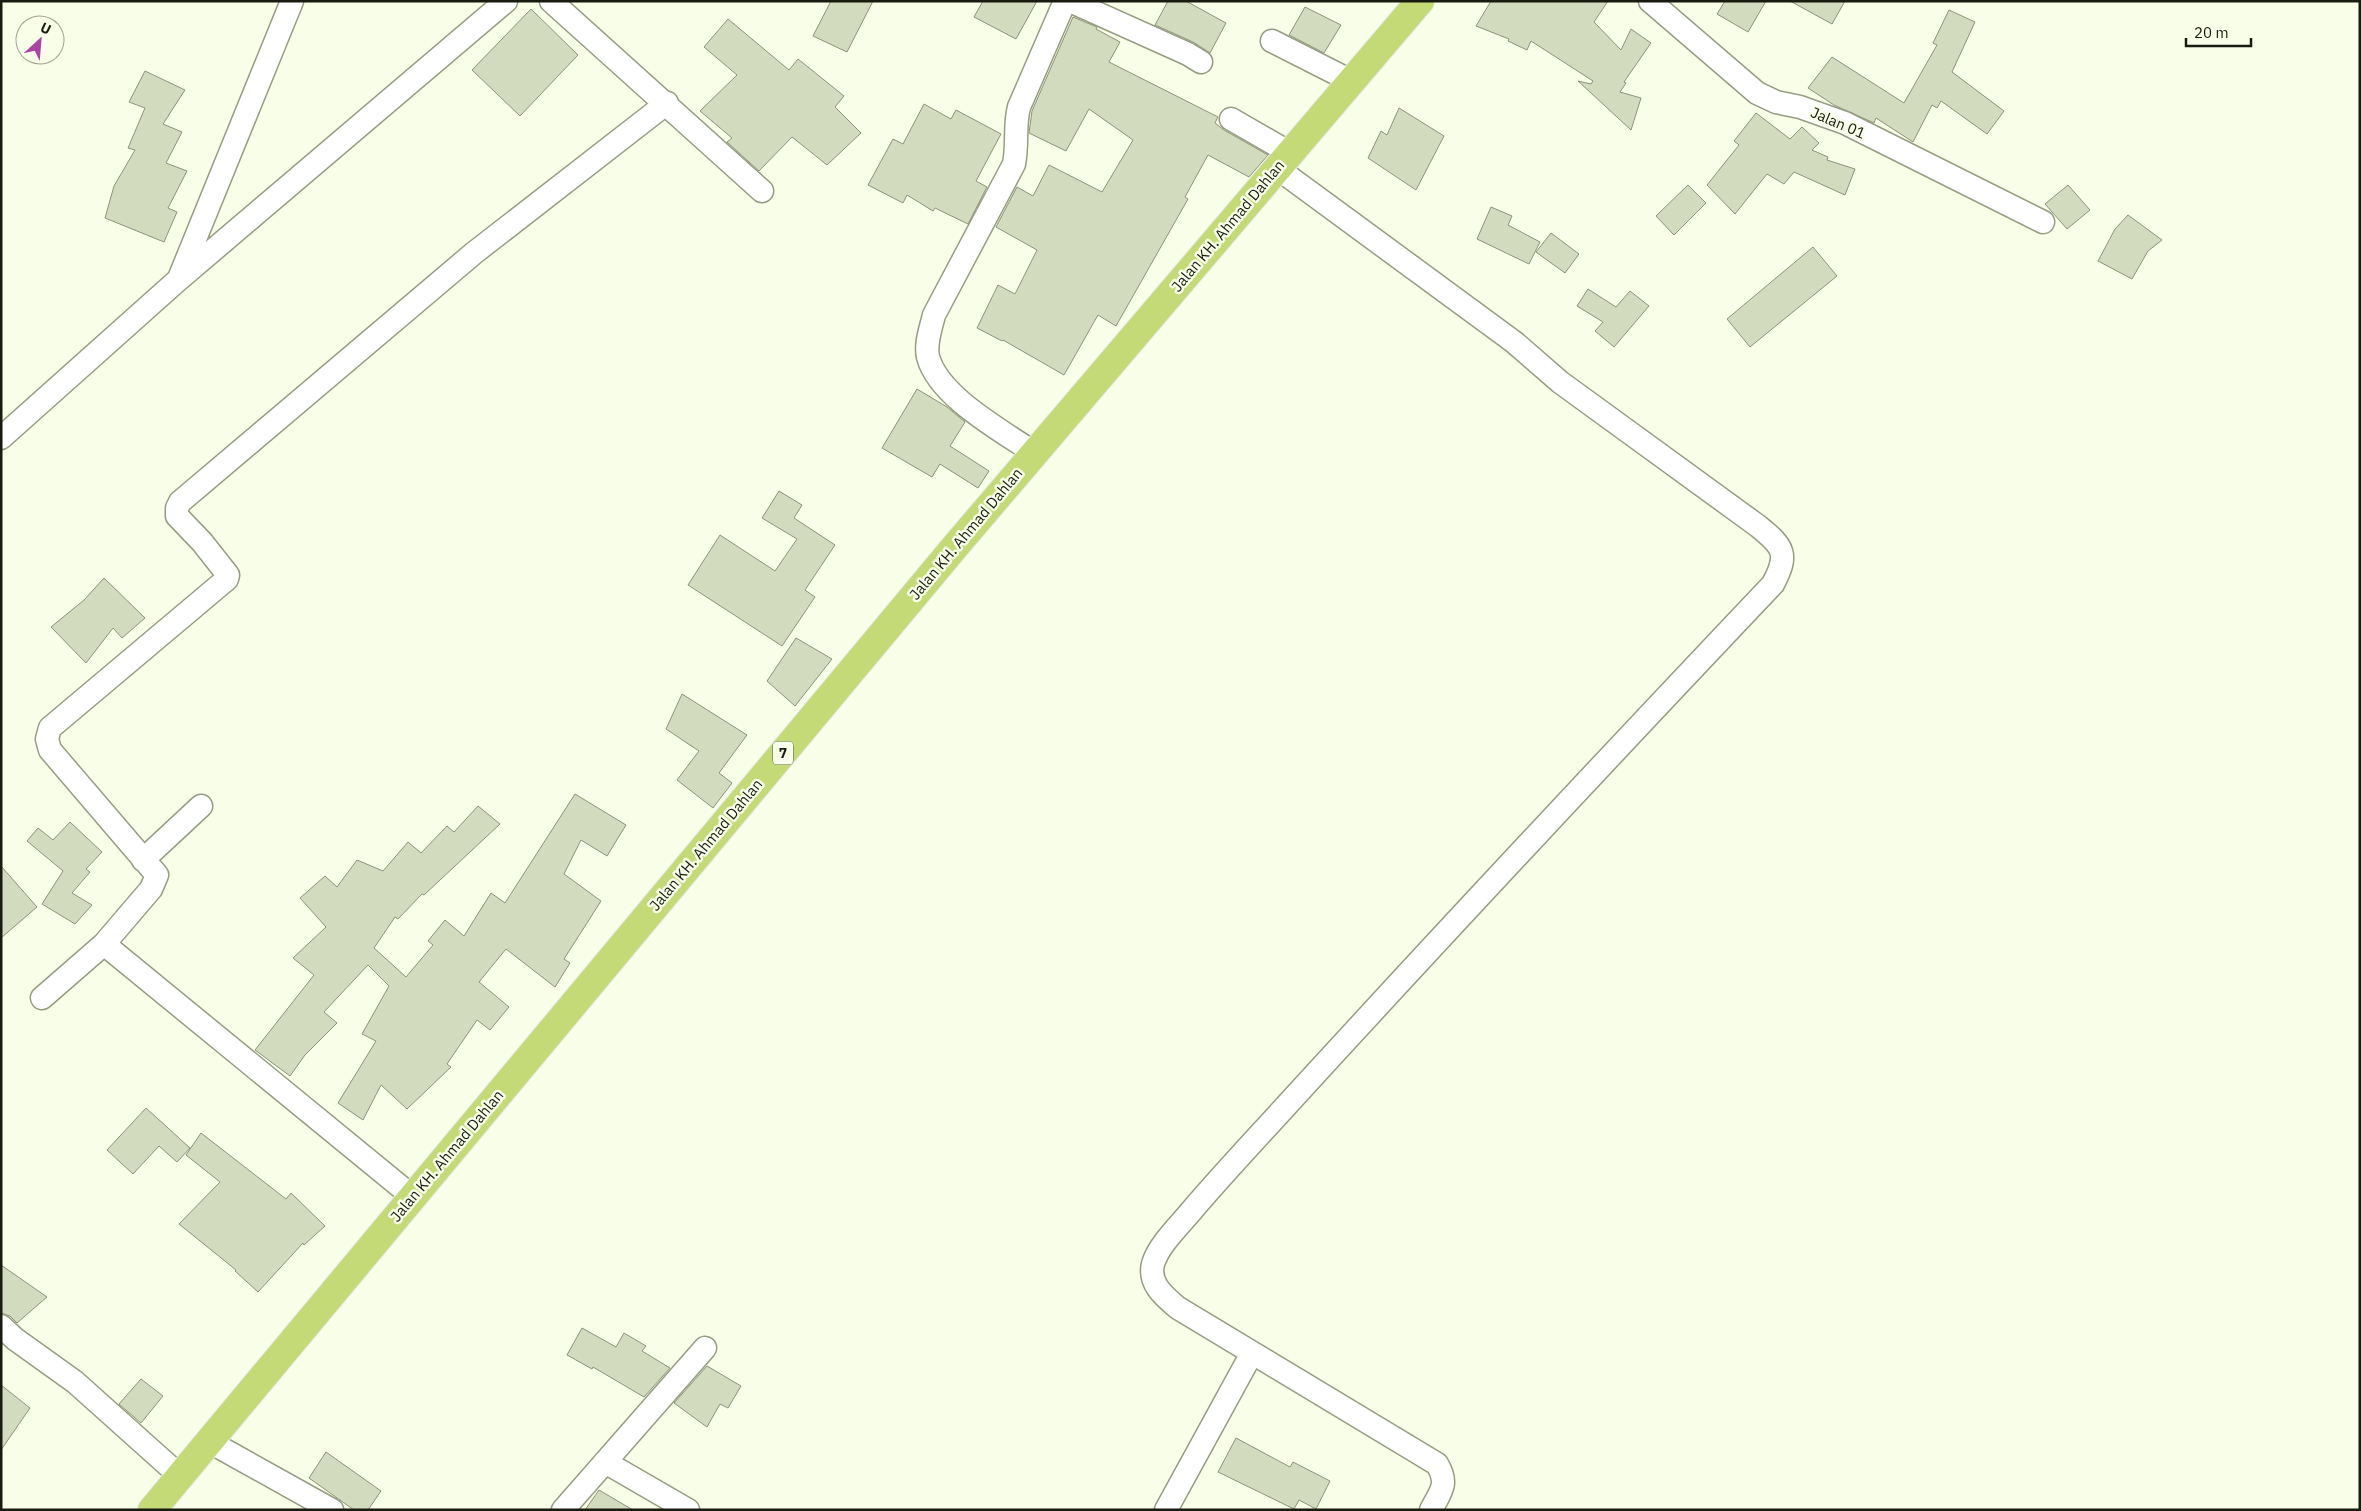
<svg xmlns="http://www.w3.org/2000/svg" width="2361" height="1511" font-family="'IBM Plex Sans',sans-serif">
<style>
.building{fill:#d3dbbf;stroke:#8c9379}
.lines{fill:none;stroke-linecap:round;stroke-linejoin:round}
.minor-casing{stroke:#969d83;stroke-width:25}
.highway-casing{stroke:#e8e8e7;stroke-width:30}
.minor{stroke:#fff;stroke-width:22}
.highway{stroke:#c3da76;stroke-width:28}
.labels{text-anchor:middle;stroke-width:5;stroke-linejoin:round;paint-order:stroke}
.shield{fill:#f8fee8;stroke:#5c5f52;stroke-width:1}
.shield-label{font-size:14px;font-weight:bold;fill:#191b11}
.street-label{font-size:15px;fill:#191b11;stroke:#f8fee8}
</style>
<rect width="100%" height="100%" fill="#f8fee8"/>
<!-- building -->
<path class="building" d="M831 1H873L847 52 813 36Z
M983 1H1037L1016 39 974 17Z
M1168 1H1186L1226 23 1210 53 1193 42 1155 25Z
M1491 1H1608L1594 22 1621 50 1631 29 1651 43 1624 82 1626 83 1620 92 1641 98 1631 130 1578 81 1591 84 1593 81 1531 41 1527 50 1508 41 1509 39 1476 26Z
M1725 1H1766L1748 32 1717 14Z
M1790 1H1845L1832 24Z
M1305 7 1341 25 1324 53 1289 35Z
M531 9 578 55 520 116 472 70Z
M1949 10 1975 22 1952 72 2004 111 1987 134 1941 101 1937 108 1932 105 1913 142 1876 118 1874 123 1834 105 1808 88 1832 57 1904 103 1937 45 1933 43Z
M1073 17 1097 27 1096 29 1120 42 1109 62 1218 117 1215 123 1224 130 1268 155 1249 177 1208 155 1185 197 1188 199 1116 326 1098 315 1064 375 1003 340 1002 341 977 328 998 285 1015 294 1037 250 996 227 1017 187 1033 196 1049 165 1102 192 1133 140 1089 109 1066 151 1029 133 1032 111Z
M728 19 789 70 798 59 844 96 835 107 861 133 827 165 792 137 759 171 727 142 732 138 700 111 737 75 704 47Z
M145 71 185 90 163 124 182 132 166 163 187 171 168 208 177 212 164 242 105 218 114 186 135 150 128 148 145 108 129 102Z
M924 104 951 119 956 110 1001 134 976 181 987 187 968 224 935 208 933 211 907 195 903 203 868 185 893 139 903 144Z
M1399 108 1444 136 1416 190 1368 158 1381 131 1387 135Z
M1756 113 1790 139 1802 127 1819 143 1812 150 1828 157 1827 160 1855 169 1845 195 1794 172 1784 184 1767 174 1735 214 1707 185 1739 145 1734 141Z
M1688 185 1706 203 1674 235 1656 216Z
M2068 185 2090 210 2067 229 2045 204Z
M1491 207 1512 216 1508 225 1540 242 1529 264 1477 239Z
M2128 215 2162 240 2148 251 2132 279 2098 261 2115 229Z
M1551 233 1579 254 1565 273 1536 252Z
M1813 247 1837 276 1750 347 1727 319Z
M1588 289 1616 307 1630 291 1649 306 1614 347 1595 331 1603 322 1577 306Z
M917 389 947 407 965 422 950 446 989 471 978 488 940 464 932 477 882 448Z
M779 491 802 505 794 518 835 545 805 590 815 597 782 646 688 585 720 535 775 571 797 539 762 518Z
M104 578 145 618 122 638 113 628 86 663 51 627 84 600Z
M796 638 832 659 795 706 767 681Z
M682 694 747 735 719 773 732 783 713 808 677 780 699 751 666 729Z
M575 794 626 825 607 856 581 840 564 874 601 901 564 959 570 963 555 987 506 949 479 982 509 1007 490 1030 477 1020 447 1064 451 1067 407 1109 381 1085 363 1120 338 1103 376 1041 362 1034 389 986 368 965 324 1012 337 1023 305 1055 290 1076 255 1050 314 975 293 958 326 927 300 898 325 876 337 887 357 860 383 871 408 842 421 853 447 826 454 832 478 806 500 824 424 895 422 894 398 919 395 917 374 948 406 977 433 945 428 941 445 920 464 936 491 893 505 903Z
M70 822 102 852 86 869 90 872 72 893 92 905 75 924 42 904 63 871 27 841 38 828 53 840Z
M1 866 37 907 1 938Z
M146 1108 190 1148 177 1162 159 1146 133 1174 107 1150Z
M201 1133 286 1199 291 1193 325 1226 304 1245 303 1243 258 1292 235 1271 236 1270 179 1224 220 1182 186 1155Z
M1 1265 47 1297 17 1323 10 1316 1 1313Z
M582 1328 616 1347 624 1333 646 1346 642 1351 670 1368 644 1397 593 1367 592 1369 567 1355Z
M707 1366 741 1386 728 1408 720 1404 707 1427 674 1403Z
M141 1379 163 1396 141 1423 119 1404Z
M1 1385 30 1408 1 1450Z
M1236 1438 1290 1467 1293 1462 1330 1481 1316 1509 1299 1500 1294 1509 1218 1472Z
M326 1452 381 1491 368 1510H354L309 1478Z
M599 1490 633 1510H585Z"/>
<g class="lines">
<!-- minor casing -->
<g class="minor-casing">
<path id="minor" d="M551 1 762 191
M1070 1 1188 54 1201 62
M1650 1 1757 93 1776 102 1800 107 1845 123 2043 222
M1272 41 1351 81
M1231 119 1290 153
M1277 168 1514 342 1560 382 1758 526C1784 547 1789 554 1773 584 1609 757 1446 931 1285 1107 1254 1141 1223 1174 1193 1209 1180 1225 1159 1244 1153 1264 1148 1284 1165 1297 1178 1308L1437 1464C1449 1484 1441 1491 1431 1510
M180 276 292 1
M1 438 178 280 506 1
M1034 453C1001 430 939 397 928 357 925 343 931 328 934 315L1014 164C1018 144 1014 126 1019 107L1065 1
M143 860 201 806
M42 998 104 944
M413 1197 104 944 151 889 157 875 50 750 47 739 50 728 227 579 228 575 202 542 177 516V508L180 502 474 253 667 103
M1 1326 15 1339 75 1382 180 1476
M210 1442 332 1510
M605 1462 688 1510
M563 1510 705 1348
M1166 1510 1252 1353"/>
</g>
<!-- highway casing -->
<g class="highway-casing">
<path id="highway" d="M152 1510 953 549 1420 1"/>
</g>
<!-- minor -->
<use href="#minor" class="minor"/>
<!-- highway -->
<use href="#highway" class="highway"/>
</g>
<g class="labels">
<!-- shield labels -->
<rect class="shield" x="773" y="741.5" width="20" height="23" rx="4"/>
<g class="shield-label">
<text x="783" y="758">7</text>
</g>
<!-- street labels -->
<g class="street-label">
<text transform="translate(1838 123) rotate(23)" y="5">Jalan 01</text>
<text transform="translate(1228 226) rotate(-50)" y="5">Jalan KH. Ahmad Dahlan</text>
<text transform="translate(966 534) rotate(-50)" y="5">Jalan KH. Ahmad Dahlan</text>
<text transform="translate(706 845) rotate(-50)" y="5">Jalan KH. Ahmad Dahlan</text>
<text transform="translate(447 1156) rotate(-50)" y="5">Jalan KH. Ahmad Dahlan</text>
</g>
</g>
<!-- border -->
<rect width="2361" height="1511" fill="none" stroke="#191b11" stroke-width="5"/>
<!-- north arrow -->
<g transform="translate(40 40) rotate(26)"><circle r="24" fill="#f8fee8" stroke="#9fa392"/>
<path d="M0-4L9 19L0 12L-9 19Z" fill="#ac44a6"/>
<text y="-8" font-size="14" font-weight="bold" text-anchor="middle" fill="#191b11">U</text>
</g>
<!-- scale -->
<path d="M2186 38v8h65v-8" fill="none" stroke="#191b11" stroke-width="2.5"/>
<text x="2194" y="38" font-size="15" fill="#191b11" stroke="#f8fee8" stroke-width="4" paint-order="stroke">20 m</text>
</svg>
